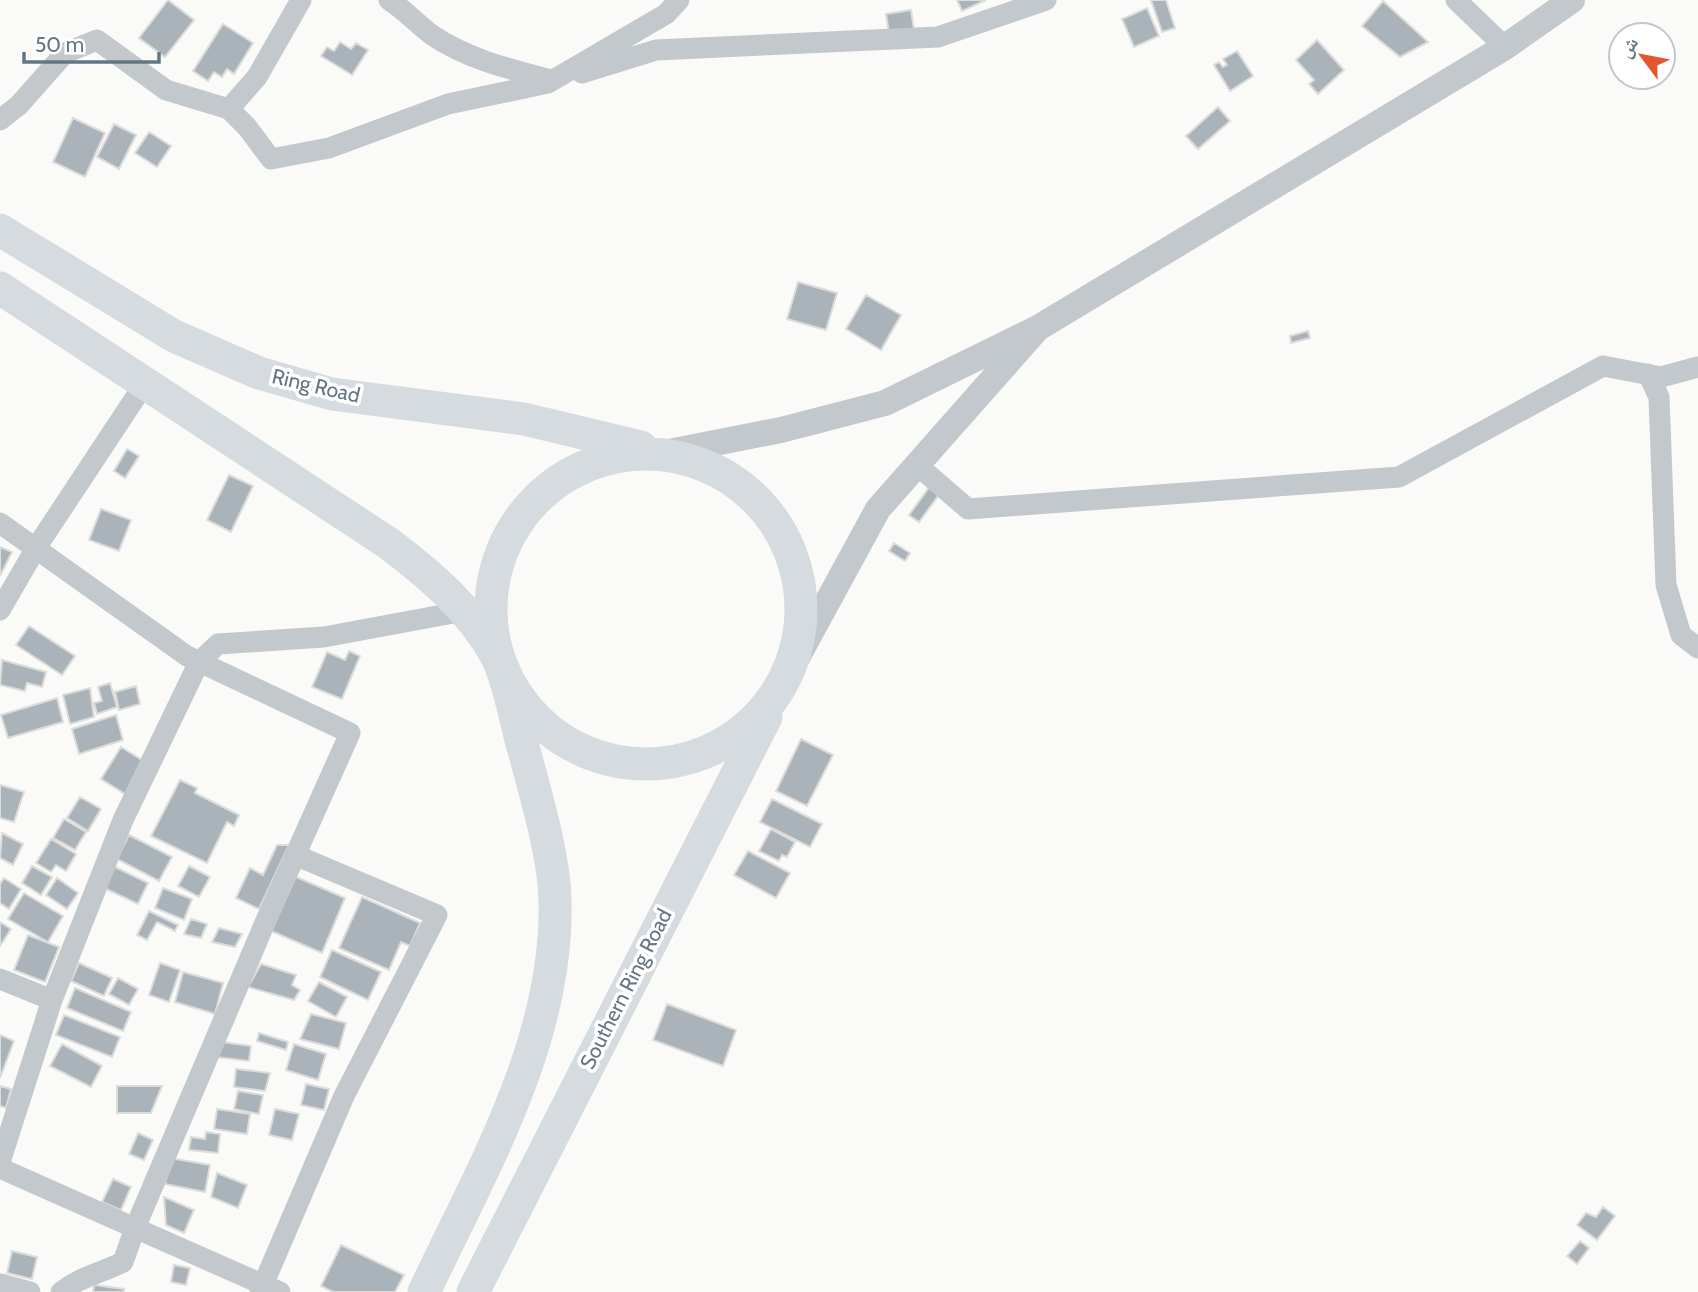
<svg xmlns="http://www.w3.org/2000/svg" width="1698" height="1292" font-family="Cabin,'Noto Naskh Arabic',sans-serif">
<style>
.building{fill:#aab3b9;stroke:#dcdcda;stroke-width:2}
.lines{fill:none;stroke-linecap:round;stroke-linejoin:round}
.minor{stroke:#c3c8cc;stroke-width:21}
.tertiary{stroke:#c3c8cc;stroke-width:26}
.primary{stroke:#d6dbdf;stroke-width:33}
.labels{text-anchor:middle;stroke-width:7;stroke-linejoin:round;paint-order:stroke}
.street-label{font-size:21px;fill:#657683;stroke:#fff}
</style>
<rect width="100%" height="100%" fill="#fafaf8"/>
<!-- building -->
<path class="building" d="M168 0 194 20 165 57 139 38Z
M957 0H986L962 11Z
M1151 0H1166L1175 28 1162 32Z
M1383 1 1428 42 1400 57 1362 26Z
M1147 8 1159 36 1134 47 1122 19Z
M911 10 914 30 889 33 886 14Z
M223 24 253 43 234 74 227 69 222 77 214 72 208 81 193 71Z
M1317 40 1344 70 1318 94 1309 84 1314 80 1296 60Z
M340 42 351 49 356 43 368 50 352 75 321 56 327 47 334 51Z
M1237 51 1253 76 1230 91 1214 65 1219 62 1223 67 1227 65 1223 59Z
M1218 107 1230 121 1198 149 1186 136Z
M73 118 105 133 85 177 53 162Z
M114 124 136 135 119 169 97 157Z
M149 132 171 146 157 167 135 153Z
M798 282 837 293 826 330 787 319Z
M866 295 901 315 881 350 846 329Z
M1308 331 1310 338 1291 343 1290 336Z
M127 449 139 456 125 478 114 471Z
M229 475 253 486 231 532 207 520Z
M931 485 941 492 919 522 909 515Z
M101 509 131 520 119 551 89 540Z
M894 543 910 553 905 561 889 551Z
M0 547 12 552 0 576Z
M29 626 75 656 62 675 16 645Z
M349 651 360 656 342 699 312 687 327 652 345 660Z
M2 660 46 672 42 687 27 683 25 691 0 685Z
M110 683 117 707 97 714 94 703 102 701 98 687Z
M136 686 140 704 119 710 115 692Z
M90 688 94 717 70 724 63 695Z
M57 698 63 722 8 738 1 715Z
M116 715 123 740 79 754 72 729Z
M801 739 833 755 807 806 776 791Z
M121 747 145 762 125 794 101 779Z
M180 780 197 788 195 793 239 815 234 826 227 822 207 863 151 836Z
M0 785 24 792 14 822 0 818Z
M80 797 101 809 88 831 67 818Z
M772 799 822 824 810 847 760 822Z
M64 819 86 832 75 850 53 838Z
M771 829 795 842 787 857 782 855 779 861 759 851Z
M2 833 23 844 13 865 0 858Z
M129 835 172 857 159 881 117 859Z
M51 839 76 854 66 871 56 865 51 872 36 863Z
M277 845H289L259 909 236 898 250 868 263 875Z
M748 851 790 873 776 898 734 875Z
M32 866 52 877 41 895 22 883Z
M189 866 210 877 199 897 178 886Z
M115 867 148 883 138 904 104 888Z
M294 876 345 898 322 953 271 931Z
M4 878 21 889 9 909 0 903V884Z
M57 878 78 893 67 909 46 895Z
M163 888 192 899 184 920 155 908Z
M24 893 63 916 48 942 8 919Z
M362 897 420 923 410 946 401 942 389 970 339 948Z
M149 911 178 925 175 931 157 922 147 940 137 935Z
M191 919 207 924 201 938 184 934Z
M0 922 11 929 0 946Z
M219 928 242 934 235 947 212 942Z
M28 935 59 947 45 982 14 970Z
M332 950 381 972 368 1000 320 977Z
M79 963 112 978 104 996 71 981Z
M160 963 180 970 169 1002 149 995Z
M261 964 296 975 292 985 300 990 294 1000 248 987Z
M183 972 223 983 215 1014 175 1002Z
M118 978 138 989 129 1005 109 994Z
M319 982 347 997 336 1017 308 1001Z
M75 988 131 1012 123 1031 67 1008Z
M667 1004 736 1030 723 1066 653 1040Z
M311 1014 346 1023 339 1049 300 1039Z
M64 1015 120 1037 112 1057 56 1035Z
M259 1033 288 1042 286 1050 257 1041Z
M0 1035 14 1041 0 1078Z
M222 1042 251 1046 249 1061 215 1057Z
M62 1044 102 1066 91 1087 50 1066Z
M294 1044 326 1054 318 1080 286 1070Z
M236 1069 270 1073 265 1091 234 1087Z
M306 1084 329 1089 324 1110 301 1105Z
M0 1086 11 1089 6 1108 0 1106Z
M117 1086H162L151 1113H117Z
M238 1091 263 1095 259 1114 234 1109Z
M217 1109 250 1114 247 1134 214 1129Z
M275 1109 299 1114 292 1140 269 1135Z
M206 1132 220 1134 218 1153 189 1150 191 1137 205 1139Z
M138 1133 153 1140 144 1160 129 1154Z
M170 1158 210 1165 205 1192 165 1184Z
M217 1173 247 1185 238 1208 211 1197Z
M113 1179 131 1187 121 1210 102 1202Z
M164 1197 194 1210 184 1233 166 1225Z
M1603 1207 1615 1216 1597 1240 1577 1225 1586 1213 1596 1217Z
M1580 1241 1589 1248 1577 1264 1567 1256Z
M341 1245 404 1275 395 1292H333L321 1286Z
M12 1251 37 1257 32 1279 7 1273Z
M174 1265 190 1268 186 1285 171 1282Z
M94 1285 124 1289V1292H93Z"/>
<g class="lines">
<!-- minor -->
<path class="minor" d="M389 0C405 10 417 24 432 35 467 59 510 69 551 80
M1456 0 1505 47
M582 73 656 50 938 37 1046 0
M229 109 257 77 301 0
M0 120 19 105 65 53 97 40 166 90 229 109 247 127 271 159 329 148 448 104 548 83 666 14 679 0
M1648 374 1659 397 1666 585 1681 635 1698 648
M917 465 968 509 1399 477 1603 366 1661 377 1698 367
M0 523 187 656 350 733 264 925 135 1228 280 1292
M0 610 36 548 145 383
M0 979 52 1000
M0 1162 52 1000 123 820 199 662 218 644 324 637 464 611
M0 1168 135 1228 123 1262C99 1274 82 1276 61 1292
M0 1284 30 1292
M260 1292 344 1096 437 915 295 855"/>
<!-- tertiary -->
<path class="tertiary" d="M1038 328 1505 47 1572 0
M664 453 781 430 885 403 1038 328 878 509 781 687"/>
<!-- primary -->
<path class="primary" d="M0 230 174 336 259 373 332 394 524 419 641 447
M0 288 388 543C429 574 472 610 497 657 510 683 516 725 525 754 536 795 554 857 555 899 559 1040 482 1169 424 1292
M491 609a155 155 0 1 1 310 0a155 155 0 1 1-310 0Z
M473 1292 766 717"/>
</g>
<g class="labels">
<!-- street labels -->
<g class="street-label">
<text transform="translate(316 386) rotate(13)" y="7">Ring Road</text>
<text transform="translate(626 989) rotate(-63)" y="7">Southern Ring Road</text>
</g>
</g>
<!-- north arrow -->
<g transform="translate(1642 56) rotate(302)"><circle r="33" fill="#ffffff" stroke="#c1c8cd" stroke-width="2"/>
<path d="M0-5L12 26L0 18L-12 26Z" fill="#e4572e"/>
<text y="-10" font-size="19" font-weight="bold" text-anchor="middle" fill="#657683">ش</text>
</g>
<!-- scale -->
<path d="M24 52v10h135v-10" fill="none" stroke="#657683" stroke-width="3.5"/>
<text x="35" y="52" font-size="21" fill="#657683" stroke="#ffffff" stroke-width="5" paint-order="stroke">50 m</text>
</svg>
